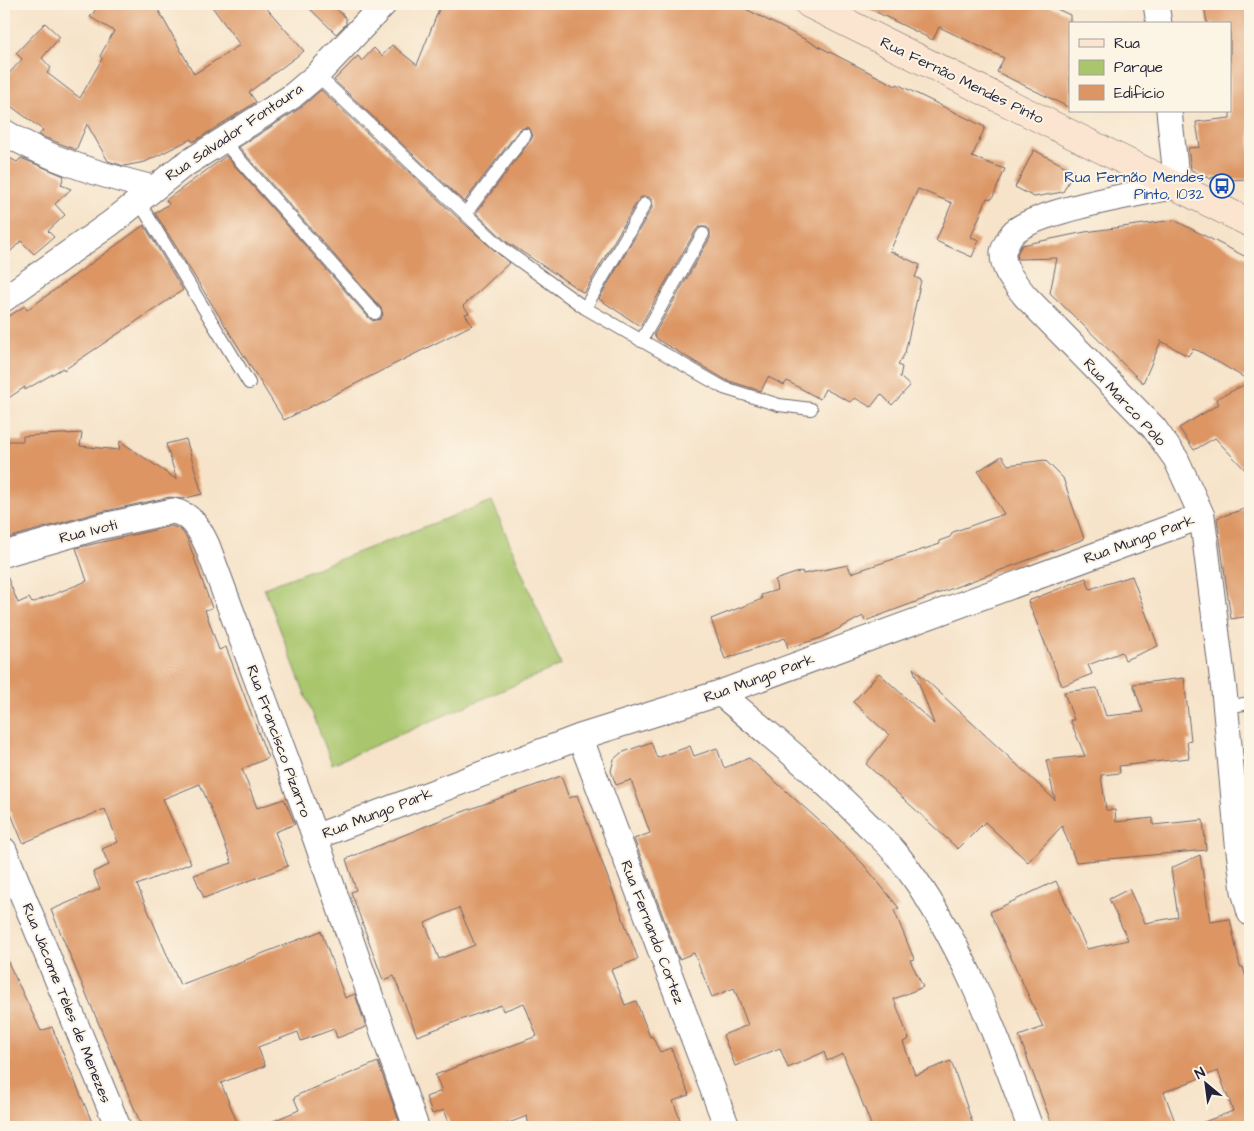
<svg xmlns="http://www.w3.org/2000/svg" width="1254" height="1131" font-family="'Architects Daughter',sans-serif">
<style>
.green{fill:#a9c66d;stroke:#667454}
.building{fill:#dc9564;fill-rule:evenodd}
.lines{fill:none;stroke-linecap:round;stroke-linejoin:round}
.lane-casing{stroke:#6c666d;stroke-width:14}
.street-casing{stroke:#6c666d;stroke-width:27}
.secondary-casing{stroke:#6c666d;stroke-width:29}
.lane{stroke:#fff;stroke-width:12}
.street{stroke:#fff;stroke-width:25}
.secondary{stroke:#fce5d0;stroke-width:28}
.labels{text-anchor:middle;stroke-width:4;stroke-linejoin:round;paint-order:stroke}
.street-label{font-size:15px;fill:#22223b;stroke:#fcf5e5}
.transit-label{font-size:15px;fill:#164399;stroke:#fcf5e5;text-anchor:end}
</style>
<rect width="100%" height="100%" fill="#fcf5e5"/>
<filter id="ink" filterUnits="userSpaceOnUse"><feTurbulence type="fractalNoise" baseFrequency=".02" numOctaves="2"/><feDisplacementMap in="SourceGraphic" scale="10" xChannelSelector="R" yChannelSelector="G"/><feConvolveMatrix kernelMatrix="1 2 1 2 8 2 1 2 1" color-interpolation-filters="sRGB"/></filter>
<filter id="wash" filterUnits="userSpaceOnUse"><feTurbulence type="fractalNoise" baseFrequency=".0096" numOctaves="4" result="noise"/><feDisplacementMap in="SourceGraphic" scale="20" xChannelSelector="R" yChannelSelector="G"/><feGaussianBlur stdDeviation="1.12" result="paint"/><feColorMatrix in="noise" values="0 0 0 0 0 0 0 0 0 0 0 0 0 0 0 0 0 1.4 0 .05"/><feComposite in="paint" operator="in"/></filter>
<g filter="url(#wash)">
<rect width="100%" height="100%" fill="#f6e3c9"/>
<!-- green -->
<path class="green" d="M492 501 561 665 332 764 264 588Z"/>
<g id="blocks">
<!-- building -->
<path class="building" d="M100 4H155L194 74 240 45 210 4H263L304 51 249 92 256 102 193 142 191 139 145 162 124 166 108 161 87 124 76 150 39 135 43 130 4 101V79L22 59 16 53 45 23 60 37 42 58 51 68 47 73 80 98 102 59 100 56 114 31 90 17Z
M305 4H331L346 18V24L336 34Z
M441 4H736L896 86 897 84 985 127 972 157 1005 169 992 199 987 198 971 237 979 240 972 257 936 241 952 203 918 189 890 251 920 265 915 277 921 280 905 353 898 365 902 367 900 377 910 386 892 405 881 394 871 407 855 398 850 402 825 389 820 399 787 381 784 385 768 377 761 391 726 380 658 340 654 335 710 238V230L707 227H699L696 230 640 326 599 299 652 208V200L649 197H641L638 200 584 293 507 242 476 213 531 140 533 136 530 129 526 127 519 130 464 202 334 80 358 56 362 61 374 48 382 56 392 45 417 65Z
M860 4H1046L1070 15V108L997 72 1004 58 939 27 933 40Z
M1204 4H1249L1250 179 1228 180 1212 177 1211 179 1191 170 1188 148 1200 147 1196 122 1230 118V24H1207Z
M321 90 460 220 509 263 463 306 469 313 465 314 472 325 284 420 155 213 169 204 166 200 226 156 369 318 373 321 380 319 383 315 381 308 239 147 299 109Z
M1034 150 1074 171 1063 192 1034 197 1015 187Z
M4 155 17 162 21 158 64 176 61 185 71 189 55 204 65 215 48 231 54 237 34 254 21 241 4 258Z
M1174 220 1250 259V381L1199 351 1193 349 1188 356 1161 341 1143 383 1050 293 1057 258 1018 259 1017 254 1022 245 1085 232Z
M144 225 183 290 64 370 63 368 25 390V387L4 401V319L25 306 27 310Z
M1250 382V475L1215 438 1194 450 1179 428 1219 404 1216 399Z
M82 433 80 446 119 450 120 441 177 480 166 444 186 439 202 494 182 499 170 497 96 513 4 539V441H23V436Z
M1002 456 1008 465 1045 460 1063 478 1084 539 865 621 863 616 821 638 788 648 785 638 725 659 711 619 762 599 761 595 777 590 775 580 802 571 803 574 848 565 851 573 940 544 939 541 950 537 953 532 1004 514 978 471Z
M1250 507V616L1231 619 1217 518Z
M172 526 181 530 187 538 212 608 205 610 219 650 226 647 268 758 242 769 257 808 284 799 295 824 275 832 288 866 204 898 194 875 232 863 217 823 200 784 163 799 191 863 137 885 180 985 321 931 345 998 355 994 366 1027 337 1038 334 1029 301 1041 298 1032 258 1047 265 1066 221 1083 239 1127H142L51 910 100 889 93 872 109 865 102 849 118 842 105 809 23 843 4 797V569L18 603 29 598 32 603 87 581 76 548Z
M1132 576 1158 646 1125 660 1122 652 1088 665 1092 674 1062 686 1028 601 1086 578 1090 589Z
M913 668 1055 800 1046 760 1085 756 1070 720H1074L1064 692 1097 688 1106 716 1143 712 1133 684 1184 678 1191 740 1187 741 1189 758 1119 766 1120 773 1101 775 1106 810H1115L1116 822 1153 818V825L1203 820 1206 850 1076 862 1062 826 1028 862 985 822 958 849 866 764 889 735 853 702 879 673 934 724Z
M651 742 657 758 690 746 694 756 717 748 724 768 749 758 833 833 864 865 899 908 894 910 914 959 910 960 923 987 894 999 909 1039 903 1042 915 1075 951 1061 974 1127H872L843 1054 827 1061 824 1052 788 1068 780 1048 735 1066 723 1035 748 1025 734 988 712 997 694 953 679 959 634 839 650 833 631 780 616 785 611 771 614 759 621 753Z
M561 776 569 798 577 795 638 959 611 970 625 1005 636 1001 650 1037 652 1036 660 1052 671 1048 689 1095 673 1101 683 1127H529L527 1116 498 1127H451L444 1110 432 1114 426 1097 442 1091 435 1075 537 1036 524 1003 503 1011 501 1005 417 1036 394 976 383 980 351 892 356 890 346 859 443 819ZM459 908 475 945 439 959 425 923Z
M1200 855 1210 922 1230 919 1240 967H1243L1250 990V1127H1196V1125L1233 1111 1218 1071 1164 1092 1177 1127H1053L1019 1036 1043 1027 990 912 1056 881 1087 949 1128 940 1109 899 1129 889 1145 923 1178 917 1171 868Z
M4 954 41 1031 52 1027 94 1127H4Z
M378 1062 399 1121 382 1127H259L299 1110 294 1098 300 1094Z"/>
</g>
</g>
<g filter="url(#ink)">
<use href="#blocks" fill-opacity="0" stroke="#6c666d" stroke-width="1"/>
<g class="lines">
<!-- lane casing -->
<g class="lane-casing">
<path id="lane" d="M317 75 502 248 585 308 724 388 779 405 811 409
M223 141 375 313
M138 200 249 383
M465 214 525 135
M585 308 645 204
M641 341 703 234
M1226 707 1250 703"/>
</g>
<!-- street casing -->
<g class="street-casing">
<path id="street" d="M1156 4 1159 24
M1169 111 1177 186C1142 193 1038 210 1014 232 1011 235 1004 247 1003 252 1002 270 1015 283 1025 296L1154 428 1176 459 1202 516 1224 691 1238 843 1244 891 1250 913
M4 132C50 160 101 175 153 188
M4 299 111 223 181 167 291 97 317 75 384 4
M4 554 99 527 173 511C192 515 199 528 207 545L315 837 416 1127
M720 693C769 734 819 775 864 821 875 832 888 843 898 856 959 933 997 1036 1030 1127
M580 737 727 1127
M315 837 580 737 720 693 1202 516
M4 850 118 1127"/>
</g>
<!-- secondary casing -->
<g class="secondary-casing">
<path id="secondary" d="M809 4 1250 223"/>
</g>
<!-- lane -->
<use href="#lane" class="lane"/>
<!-- street -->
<use href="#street" class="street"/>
<!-- secondary -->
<use href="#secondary" class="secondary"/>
</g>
</g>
<!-- icons -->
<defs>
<g id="bus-ring" transform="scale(1.25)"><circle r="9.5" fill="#fcf5e5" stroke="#1a4fb4" stroke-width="1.5"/><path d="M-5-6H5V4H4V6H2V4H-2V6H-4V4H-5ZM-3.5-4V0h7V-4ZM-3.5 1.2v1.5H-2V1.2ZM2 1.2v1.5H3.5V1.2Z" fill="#1a4fb4"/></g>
</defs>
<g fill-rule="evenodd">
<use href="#bus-ring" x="1222" y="186"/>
</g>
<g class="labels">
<!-- street labels -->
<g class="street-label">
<text transform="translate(962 80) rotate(26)" y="5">Rua Fernão Mendes Pinto</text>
<text transform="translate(234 132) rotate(-34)" y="5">Rua Salvador Fontoura</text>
<text transform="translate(1125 402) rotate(47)" y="5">Rua Marco Polo</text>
<text transform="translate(88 531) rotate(-14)" y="5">Rua Ivoti</text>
<text transform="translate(1139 539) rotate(-20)" y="5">Rua Mungo Park</text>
<text transform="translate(759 678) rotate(-20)" y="5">Rua Mungo Park</text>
<text transform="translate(279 741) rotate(70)" y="5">Rua Francisco Pizarro</text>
<text transform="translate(377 813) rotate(-21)" y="5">Rua Mungo Park</text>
<text transform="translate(653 932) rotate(69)" y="5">Rua Fernando Cortez</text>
<text transform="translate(67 1003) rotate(68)" y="5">Rua Jácome Téles de Menezes</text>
</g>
<!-- transit labels -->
<g class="transit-label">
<text x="1204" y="182">Rua Fernão Mendes<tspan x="1204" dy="17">Pinto, 1032</tspan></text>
</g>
</g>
<!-- margin -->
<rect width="1254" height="1131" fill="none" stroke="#fcf5e5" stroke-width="20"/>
<!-- legend -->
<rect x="1069" y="22" width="162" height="90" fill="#fcf5e5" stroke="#a5a1a1"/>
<rect x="1079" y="39" width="25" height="8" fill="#fce5d0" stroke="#a5a1a1"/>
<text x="1114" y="48" font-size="15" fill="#22223b">Rua</text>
<rect x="1079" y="60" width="25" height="15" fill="#a9c66d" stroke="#a5a1a1"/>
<text x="1114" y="72" font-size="15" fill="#22223b">Parque</text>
<rect x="1079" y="85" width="25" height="15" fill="#dc9564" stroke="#a5a1a1"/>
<text x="1114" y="98" font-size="15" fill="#22223b">Edifício</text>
<!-- north arrow -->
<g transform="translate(1206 1084) rotate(331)" stroke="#fcf5e5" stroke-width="4" paint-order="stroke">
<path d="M0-4L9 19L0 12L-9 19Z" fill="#22223b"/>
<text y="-8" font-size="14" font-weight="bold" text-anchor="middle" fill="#22223b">N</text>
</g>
</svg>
